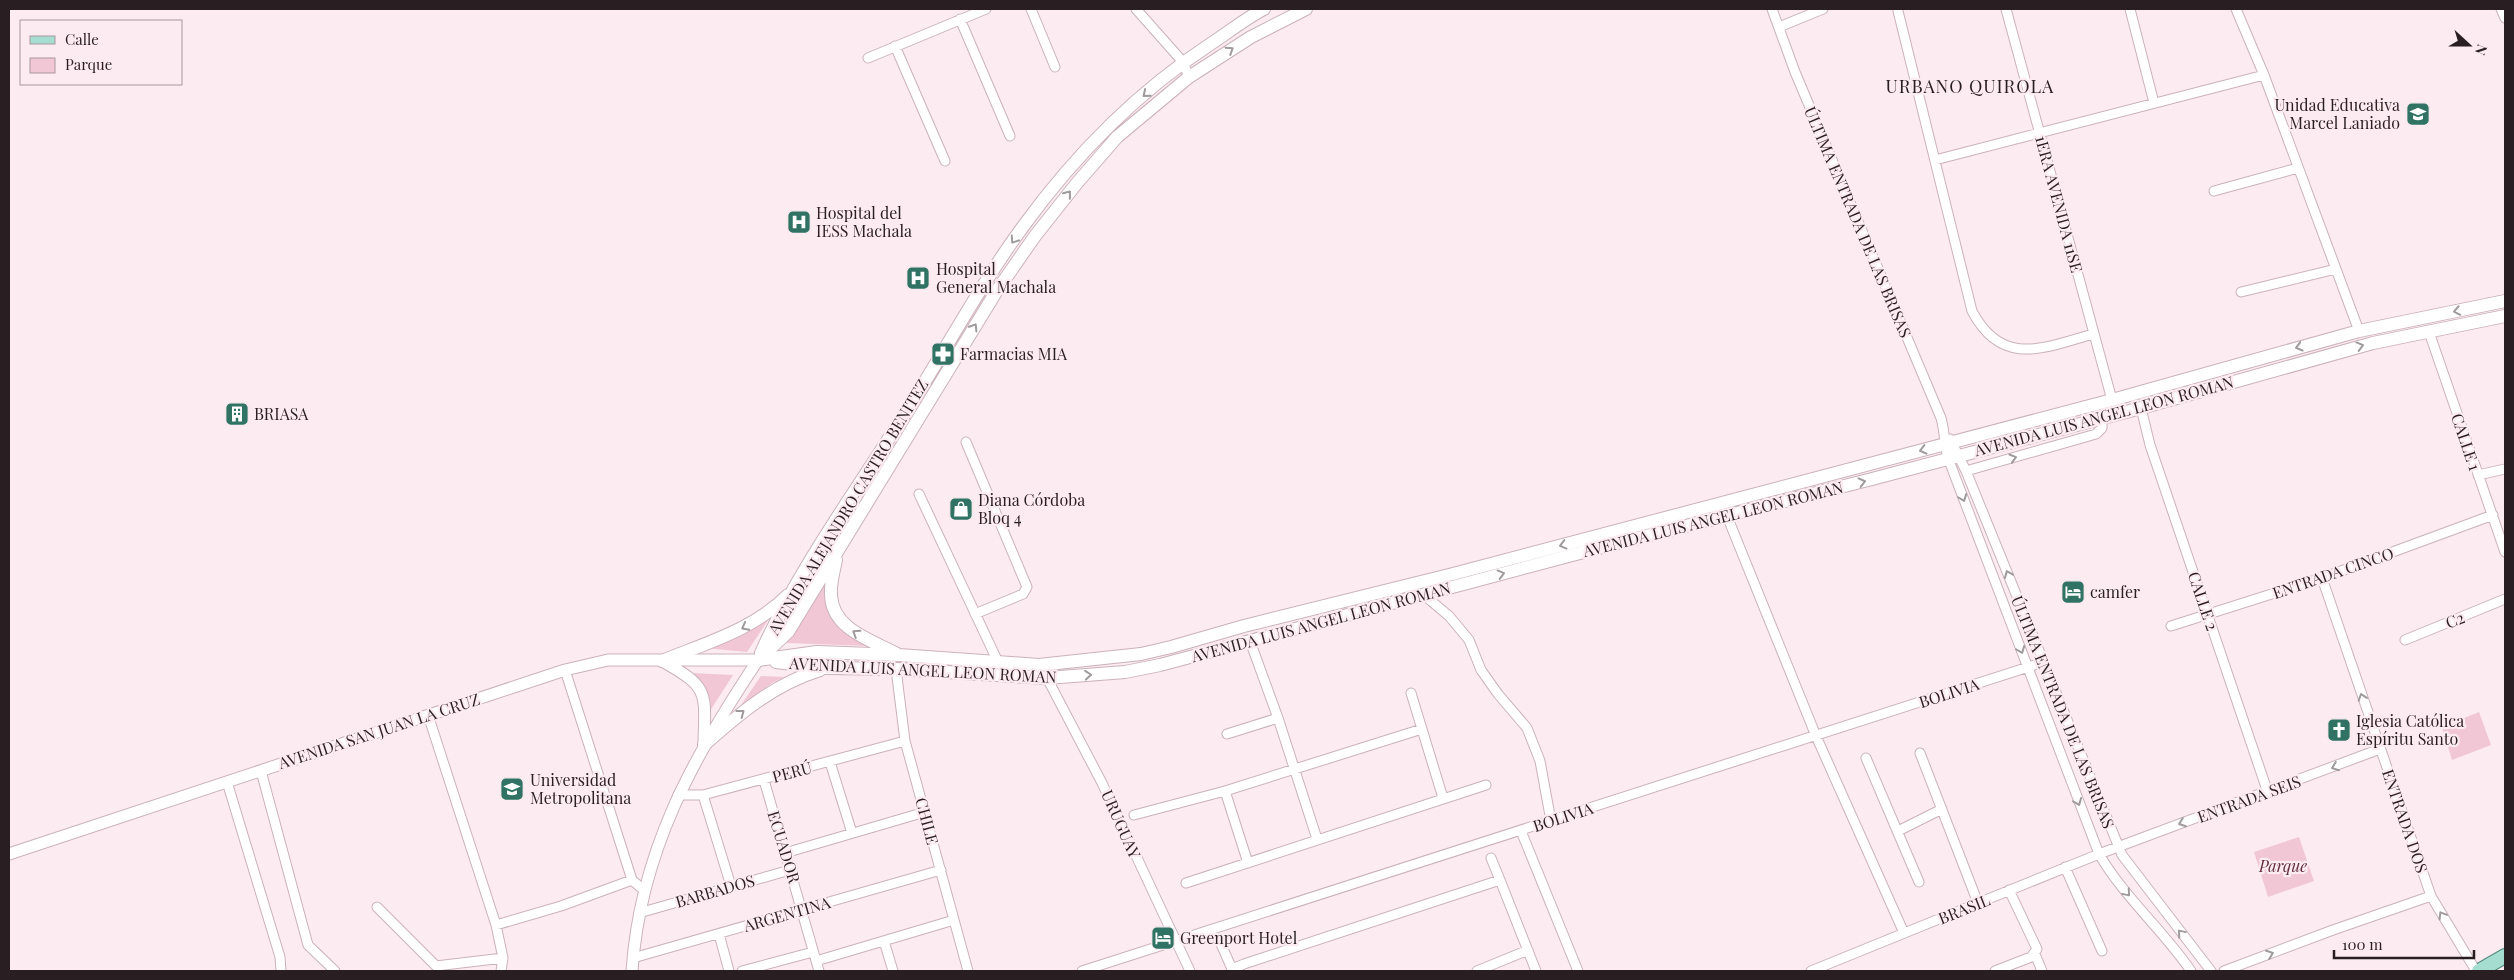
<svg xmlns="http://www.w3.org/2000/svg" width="2514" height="980" font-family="'Playfair Display',serif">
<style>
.park{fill:#f1c7d5}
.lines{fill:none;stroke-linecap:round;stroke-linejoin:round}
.minor-casing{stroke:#cbb2ba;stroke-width:11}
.tertiary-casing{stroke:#cbb2ba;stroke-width:13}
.secondary-casing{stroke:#cbb2ba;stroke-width:14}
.primary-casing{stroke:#538c7e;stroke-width:16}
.minor{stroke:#fff;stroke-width:9}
.tertiary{stroke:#fff;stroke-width:11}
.secondary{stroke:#fff;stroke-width:12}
.primary{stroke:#a5ddd0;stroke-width:14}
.oneway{stroke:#9f9a9c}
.labels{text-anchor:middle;stroke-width:4.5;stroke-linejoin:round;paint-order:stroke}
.poi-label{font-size:16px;fill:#291f22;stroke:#fcebf0;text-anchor:start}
.street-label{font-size:16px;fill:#291f22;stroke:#fcebf0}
.park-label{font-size:16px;font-style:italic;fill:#622c41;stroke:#fcebf0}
.neighbourhood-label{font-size:18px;letter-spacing:1px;fill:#291f22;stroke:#fcebf0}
</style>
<rect width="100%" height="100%" fill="#fcebf0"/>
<!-- park -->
<path class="park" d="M828 576V594L869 646 787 643Z
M772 614 747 652 704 648Z
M690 673 733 675 708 714C710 693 707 684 690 673Z
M761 676 784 677 772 683 739 708Z
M2479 712 2491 745 2452 760 2442 727Z
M2299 837 2314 881 2268 897 2254 852Z"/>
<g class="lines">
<!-- minor casing -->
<g class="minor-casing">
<path id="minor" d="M1031 9 1055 67
M1136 9 1183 62 1189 77
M1772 9 1795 72 1941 418C1945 432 1944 444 1948 458L2099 854C2124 897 2163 930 2191 971
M2006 9 2112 400
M2130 9 2154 103
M2236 9 2264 75 2359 331
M2501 9 2505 18
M1898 11 1972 311C2002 368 2044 348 2093 334
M960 19 1010 136
M1779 27 1823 9
M895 46 945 161
M868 58 986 9
M1935 160 2264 75
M2214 191 2298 168
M2241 292 2336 269
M2429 332 2505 552
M2141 408 2150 445 2268 793
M1950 439 1966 471 2122 855 2211 971
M966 442 1027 587 1023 594 975 614
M1966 471 2096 434 2102 428V417
M2478 475 2505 469
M919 494 998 662
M1727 516 1816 736 1904 933
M2322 578 2431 896 2476 971
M1424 595 1449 616 1469 640 1481 670 1498 694 1527 728 1540 761 1551 821
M2171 626 2322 578 2493 515
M2405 640 2505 599
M1250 641 1278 718 1317 839
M896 669 905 741 968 971
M565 670 632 880 645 891
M1047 678 1102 783 1190 971
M1411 693 1443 798
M428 715 496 925 503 958 501 971
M1227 734 1278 718
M1920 753 1978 903
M1866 758 1919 882
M830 762 852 833
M261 771 308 945 335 971
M764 780 819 971
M227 782 280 957 281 971
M1225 791 1248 863
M678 795H703L905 741
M703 795 731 886
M1134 815 1225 791 1422 729
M1521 831 1578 971
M1898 831 1942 809
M785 853 925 812
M1491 858 1500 880
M2065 867 2102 951
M1186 883 1486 785
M377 907 436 966 503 958
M639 913 790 870
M496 925 561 906 632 880
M719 934 729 971
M884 941 893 971
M1221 944 1232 969
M2035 954 2042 971
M633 958 941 870
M816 961 954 920
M742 971 813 952
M1082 971 2044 662
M1233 971 1232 969 1244 964 1500 880 1536 971
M1477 971 1528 950
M1811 971 2099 854 2380 749
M1995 971 2031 957 2037 949 2009 890
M2224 971 2333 930 2431 896"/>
</g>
<!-- tertiary casing -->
<g class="tertiary-casing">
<path id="tertiary" d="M664 662C710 688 705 693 704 743
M9 854 565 670 608 660H758
M632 971C640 852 693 757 758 660"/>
</g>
<!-- secondary casing -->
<g class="secondary-casing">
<path id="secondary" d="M836 560C834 571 830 583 831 595 832 629 871 640 897 654
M761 653C798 570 854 494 902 418 943 355 978 288 1022 228 1074 156 1137 92 1212 43 1229 32 1246 18 1264 9
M758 660 817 652 899 655 1039 665 1141 654 1171 647 1244 626 1453 574 2112 400 2359 331 2505 301
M758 660 788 632 996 292 1035 236 1077 183 1117 137 1189 77 1251 37 1306 9
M662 661C706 643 753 630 788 595
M776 662 827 668 896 669 1047 678 1125 672 1160 665 1591 550 1872 479 2141 408 2373 343 2505 316
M704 745C739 714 774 684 820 670"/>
</g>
<!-- primary casing -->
<g class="primary-casing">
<path id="primary" d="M2479 971 2505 956"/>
</g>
<!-- minor -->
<use href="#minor" class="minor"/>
<!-- tertiary -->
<use href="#tertiary" class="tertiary"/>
<!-- secondary -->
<use href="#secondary" class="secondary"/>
<!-- primary -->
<use href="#primary" class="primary"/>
</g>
<!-- one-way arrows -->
<defs><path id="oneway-chevron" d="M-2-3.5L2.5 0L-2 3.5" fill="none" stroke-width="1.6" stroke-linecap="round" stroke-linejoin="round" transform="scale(1.25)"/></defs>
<g class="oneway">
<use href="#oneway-chevron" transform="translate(1230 50) rotate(-33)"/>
<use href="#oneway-chevron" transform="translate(1146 94) rotate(140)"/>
<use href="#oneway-chevron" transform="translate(1068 194) rotate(-52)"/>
<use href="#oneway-chevron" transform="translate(1014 240) rotate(124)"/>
<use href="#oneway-chevron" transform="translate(2457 311) rotate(169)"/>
<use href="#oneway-chevron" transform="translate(974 327) rotate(-58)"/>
<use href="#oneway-chevron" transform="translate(2360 346) rotate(-15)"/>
<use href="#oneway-chevron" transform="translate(2299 347) rotate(164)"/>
<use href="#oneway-chevron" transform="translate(1923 450) rotate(166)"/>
<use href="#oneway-chevron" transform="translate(2013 458) rotate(-16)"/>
<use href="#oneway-chevron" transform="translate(1862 482) rotate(-14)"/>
<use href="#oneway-chevron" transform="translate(1963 498) rotate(69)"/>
<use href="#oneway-chevron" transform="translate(1563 545) rotate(165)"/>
<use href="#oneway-chevron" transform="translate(1501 574) rotate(-15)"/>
<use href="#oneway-chevron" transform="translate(2008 574) rotate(-112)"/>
<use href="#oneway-chevron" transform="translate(745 627) rotate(152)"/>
<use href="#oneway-chevron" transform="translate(856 633) rotate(-147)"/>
<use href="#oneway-chevron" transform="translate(2021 650) rotate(69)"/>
<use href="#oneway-chevron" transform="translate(1088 675) rotate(-5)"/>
<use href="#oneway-chevron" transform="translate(2362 697) rotate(-109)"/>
<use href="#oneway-chevron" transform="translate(741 713) rotate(-37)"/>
<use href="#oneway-chevron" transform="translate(2335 767) rotate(159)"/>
<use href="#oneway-chevron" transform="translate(2078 802) rotate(68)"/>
<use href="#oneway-chevron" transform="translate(2182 823) rotate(160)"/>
<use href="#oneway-chevron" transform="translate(2127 893) rotate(50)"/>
<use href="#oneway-chevron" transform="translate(2442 915) rotate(-121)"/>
<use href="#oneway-chevron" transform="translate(2181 933) rotate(-130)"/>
<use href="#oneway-chevron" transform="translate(2270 954) rotate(-21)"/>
</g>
<!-- icons -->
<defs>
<g id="school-square" transform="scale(1.25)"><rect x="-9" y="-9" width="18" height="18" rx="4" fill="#307364" stroke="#fcebf0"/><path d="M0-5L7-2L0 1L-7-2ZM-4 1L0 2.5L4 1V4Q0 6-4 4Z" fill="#fff"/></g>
<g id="hospital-square" transform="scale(1.25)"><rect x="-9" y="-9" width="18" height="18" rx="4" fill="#307364" stroke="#fcebf0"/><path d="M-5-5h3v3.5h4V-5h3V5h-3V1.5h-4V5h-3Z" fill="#fff"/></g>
<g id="pharmacy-square" transform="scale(1.25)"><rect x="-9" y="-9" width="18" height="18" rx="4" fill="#307364" stroke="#fcebf0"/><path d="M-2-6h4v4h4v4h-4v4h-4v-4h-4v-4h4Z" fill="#fff"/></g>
<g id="building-square" transform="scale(1.25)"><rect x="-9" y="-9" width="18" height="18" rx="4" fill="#307364" stroke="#fcebf0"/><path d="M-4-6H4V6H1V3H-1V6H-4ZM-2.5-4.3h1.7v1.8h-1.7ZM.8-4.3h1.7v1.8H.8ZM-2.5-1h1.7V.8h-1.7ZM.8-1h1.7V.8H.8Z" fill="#fff"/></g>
<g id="shop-square" transform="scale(1.25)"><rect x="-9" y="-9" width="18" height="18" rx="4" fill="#307364" stroke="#fcebf0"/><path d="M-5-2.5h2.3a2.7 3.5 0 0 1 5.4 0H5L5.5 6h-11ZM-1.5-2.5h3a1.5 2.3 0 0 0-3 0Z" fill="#fff"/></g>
<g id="hotel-square" transform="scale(1.25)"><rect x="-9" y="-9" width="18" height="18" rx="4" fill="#307364" stroke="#fcebf0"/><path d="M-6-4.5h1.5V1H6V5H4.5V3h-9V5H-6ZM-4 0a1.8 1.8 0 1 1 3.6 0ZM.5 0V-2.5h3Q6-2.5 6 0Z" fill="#fff"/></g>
<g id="church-square" transform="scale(1.25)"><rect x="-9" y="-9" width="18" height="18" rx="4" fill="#307364" stroke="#fcebf0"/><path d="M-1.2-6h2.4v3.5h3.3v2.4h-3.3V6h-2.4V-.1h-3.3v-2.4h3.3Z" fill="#fff"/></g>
<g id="university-square" transform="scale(1.25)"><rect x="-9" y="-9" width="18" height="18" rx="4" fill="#307364" stroke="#fcebf0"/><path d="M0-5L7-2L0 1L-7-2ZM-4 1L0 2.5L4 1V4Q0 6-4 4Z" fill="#fff"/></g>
</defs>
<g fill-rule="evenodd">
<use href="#school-square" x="2418" y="114"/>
<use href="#hospital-square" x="799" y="222"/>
<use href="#hospital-square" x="918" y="278"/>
<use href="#pharmacy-square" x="943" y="354"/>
<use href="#building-square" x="237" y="414"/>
<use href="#shop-square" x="961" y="509"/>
<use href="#hotel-square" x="2073" y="592"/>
<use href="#church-square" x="2339" y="730"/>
<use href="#university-square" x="512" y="789"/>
<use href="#hotel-square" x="1163" y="938"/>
</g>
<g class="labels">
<!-- poi labels -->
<g class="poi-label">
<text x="2400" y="111" text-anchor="end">Unidad Educativa<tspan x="2400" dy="18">Marcel Laniado</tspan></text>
<text x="816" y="219">Hospital del<tspan x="816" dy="18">IESS Machala</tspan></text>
<text x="936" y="275">Hospital<tspan x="936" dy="18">General Machala</tspan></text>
<text x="960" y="360">Farmacias MIA</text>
<text x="254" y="420">BRIASA</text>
<text x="978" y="506">Diana Córdoba<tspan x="978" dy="18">Bloq 4</tspan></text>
<text x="2090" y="598">camfer</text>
<text x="2356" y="727">Iglesia Católica<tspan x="2356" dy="18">Espíritu Santo</tspan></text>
<text x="530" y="786">Universidad<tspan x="530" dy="18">Metropolitana</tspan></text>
<text x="1180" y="944">Greenport Hotel</text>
</g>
<!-- street labels -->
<g class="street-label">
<text transform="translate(2059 204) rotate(75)" y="6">1ERA AVENIDA 11SE</text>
<text transform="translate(1858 222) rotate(67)" y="6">ÚLTIMA ENTRADA DE LAS BRISAS</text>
<text transform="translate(2104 416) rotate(-15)" y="6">AVENIDA LUIS ANGEL LEON ROMAN</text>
<text transform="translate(2466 442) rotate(71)" y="6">CALLE 1</text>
<text transform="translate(848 507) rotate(-59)" y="6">AVENIDA ALEJANDRO CASTRO BENITEZ</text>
<text transform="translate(1713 519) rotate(-14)" y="6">AVENIDA LUIS ANGEL LEON ROMAN</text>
<text transform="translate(2333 573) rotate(-19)" y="6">ENTRADA CINCO</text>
<text transform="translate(2203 601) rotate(71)" y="6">CALLE 2</text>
<text transform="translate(2455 620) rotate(-22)" y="6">C2</text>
<text transform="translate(1321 622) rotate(-15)" y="6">AVENIDA LUIS ANGEL LEON ROMAN</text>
<text transform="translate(923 670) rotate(3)" y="6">AVENIDA LUIS ANGEL LEON ROMAN</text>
<text transform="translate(1949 693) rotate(-18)" y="6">BOLIVIA</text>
<text transform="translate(2063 712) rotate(68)" y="6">ÚLTIMA ENTRADA DE LAS BRISAS</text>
<text transform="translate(379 731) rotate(-18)" y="6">AVENIDA SAN JUAN LA CRUZ</text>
<text transform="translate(792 772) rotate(-15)" y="6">PERÚ</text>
<text transform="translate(2249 799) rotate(-20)" y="6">ENTRADA SEIS</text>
<text transform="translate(1563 817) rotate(-18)" y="6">BOLIVIA</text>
<text transform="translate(927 821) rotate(75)" y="6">CHILE</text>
<text transform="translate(2405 821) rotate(71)" y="6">ENTRADA DOS</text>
<text transform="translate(1121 824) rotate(66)" y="6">URUGUAY</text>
<text transform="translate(784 847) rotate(73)" y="6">ECUADOR</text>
<text transform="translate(715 891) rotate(-16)" y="6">BARBADOS</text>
<text transform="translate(1964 909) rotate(-22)" y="6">BRASIL</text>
<text transform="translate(787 914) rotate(-16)" y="6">ARGENTINA</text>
</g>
<!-- park labels -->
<g class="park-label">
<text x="2283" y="872">Parque</text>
</g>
<!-- neighbourhood labels -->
<g class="neighbourhood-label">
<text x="1970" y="93">URBANO QUIROLA</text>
</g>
</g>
<!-- border -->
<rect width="2514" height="980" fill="none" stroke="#291f22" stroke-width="20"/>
<!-- legend -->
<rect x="20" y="20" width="162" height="65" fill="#fcebf0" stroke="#a8999e"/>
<rect x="30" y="36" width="25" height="8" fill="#a5ddd0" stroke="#a8999e"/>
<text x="65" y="45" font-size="15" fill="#291f22">Calle</text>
<rect x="30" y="58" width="25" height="15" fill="#f1c7d5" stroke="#a8999e"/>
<text x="65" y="70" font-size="15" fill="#291f22">Parque</text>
<!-- north arrow -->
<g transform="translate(2469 45) rotate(111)" stroke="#fcebf0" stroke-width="4" paint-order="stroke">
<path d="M0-4L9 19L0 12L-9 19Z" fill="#291f22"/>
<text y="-8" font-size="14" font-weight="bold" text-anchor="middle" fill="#291f22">N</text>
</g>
<!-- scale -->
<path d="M2334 950v8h140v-8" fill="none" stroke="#291f22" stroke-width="2.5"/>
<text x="2342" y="950" font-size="15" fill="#291f22" stroke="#fcebf0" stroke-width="4" paint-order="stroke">100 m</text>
</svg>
